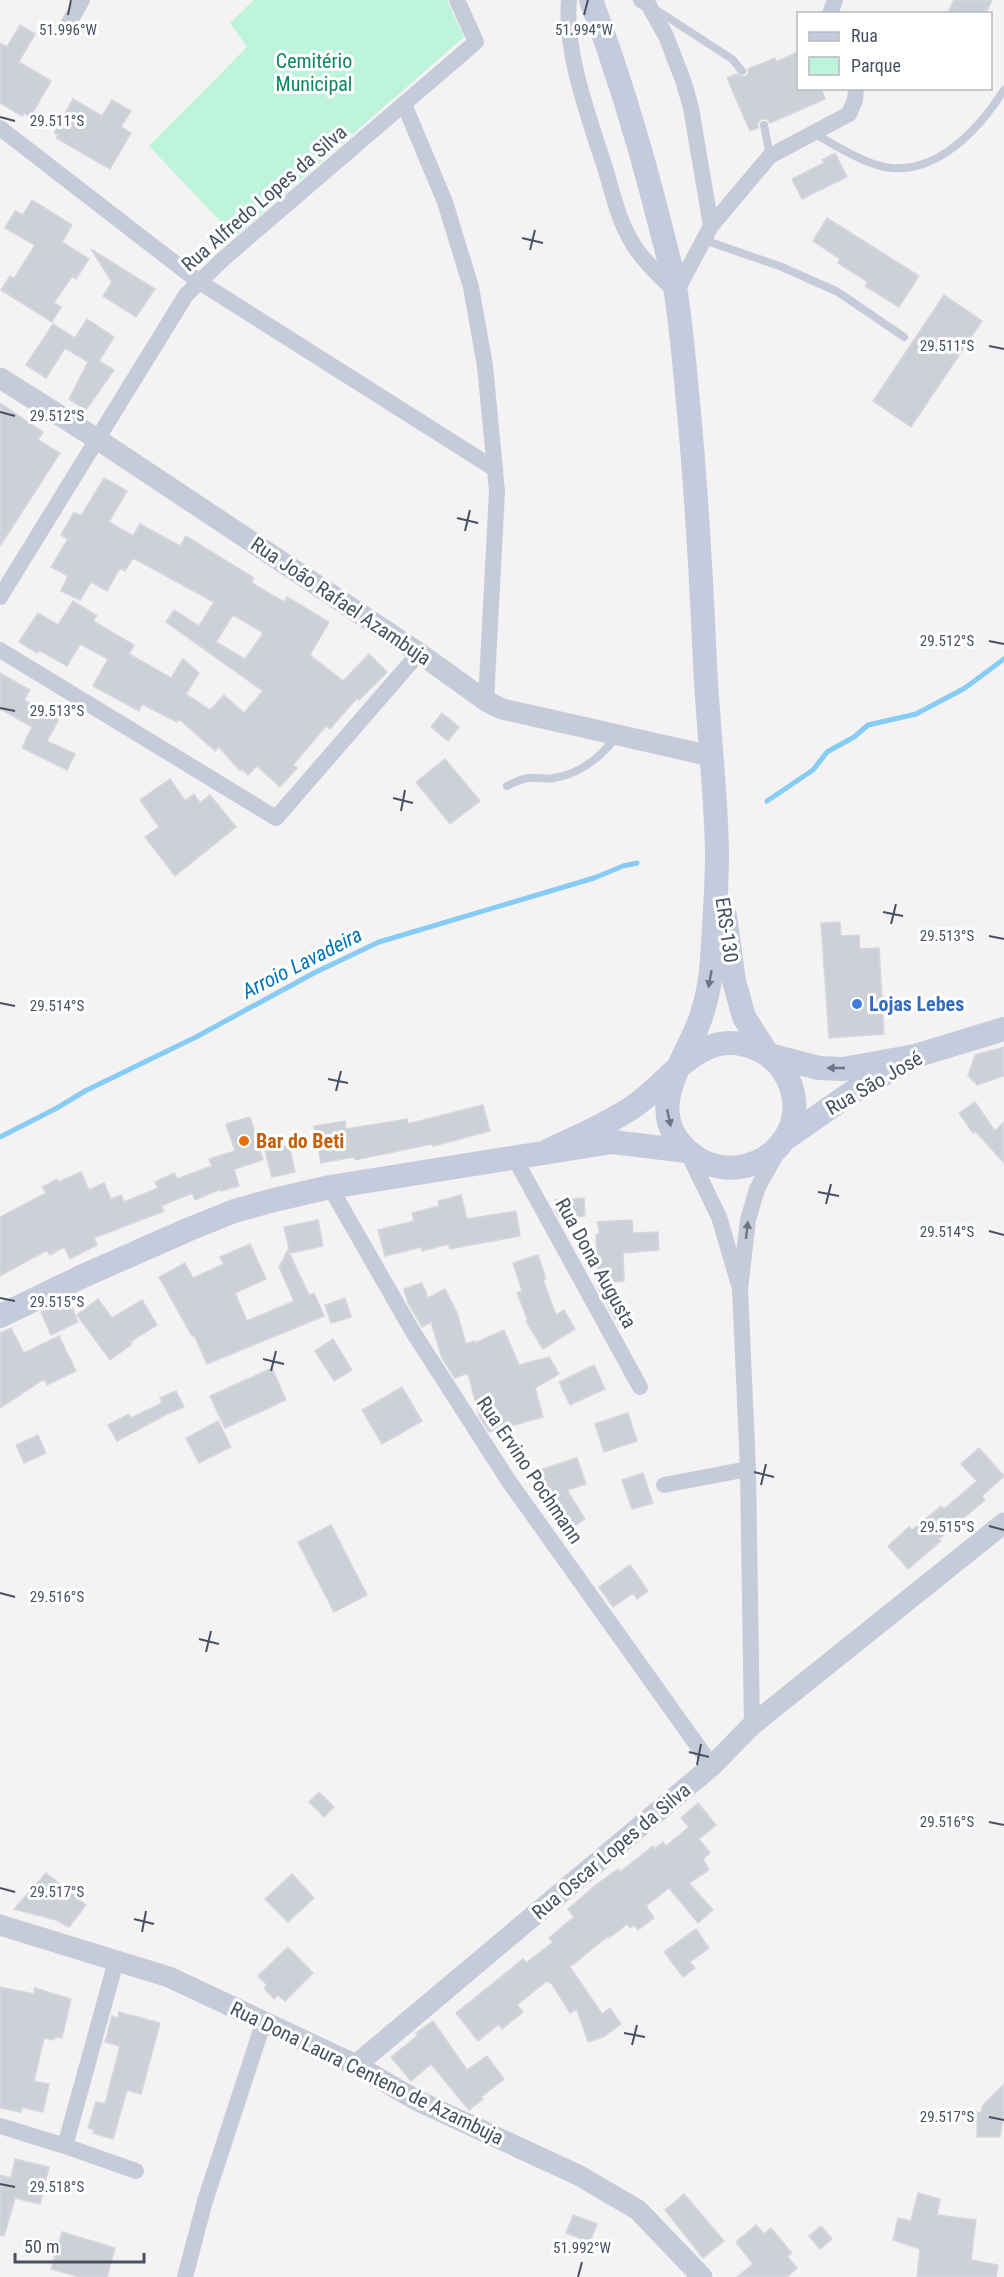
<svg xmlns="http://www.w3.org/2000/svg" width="1004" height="2277" font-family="'Roboto Condensed',sans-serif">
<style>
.green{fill:#bef4dc}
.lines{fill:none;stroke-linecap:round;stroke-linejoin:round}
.stream{stroke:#87ccf5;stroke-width:5}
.building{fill:#ced0d8;stroke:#d6d7de;stroke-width:1.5;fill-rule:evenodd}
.service{stroke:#c5cbd8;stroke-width:8}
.minor{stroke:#c5cbd8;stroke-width:16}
.tertiary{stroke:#c5cbd8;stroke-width:21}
.secondary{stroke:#c3cbdc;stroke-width:24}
.oneway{fill:#6c7687}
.oneway2{fill:#6d7685}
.ticks{fill:none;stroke:#475162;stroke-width:2}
.shop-dot{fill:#3f7fe0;stroke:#fff;stroke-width:2}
.food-dot{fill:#e8710a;stroke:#fff;stroke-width:2}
.labels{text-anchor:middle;stroke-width:6;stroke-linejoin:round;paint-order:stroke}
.park-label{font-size:20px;fill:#0e875f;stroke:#fff}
.street-label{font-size:20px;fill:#475162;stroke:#fff}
.shop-label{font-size:20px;font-weight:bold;fill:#366cbe;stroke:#fff;text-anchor:start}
.food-label{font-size:20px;font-weight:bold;fill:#c56008;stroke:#fff;text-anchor:start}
.water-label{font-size:21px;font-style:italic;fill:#0075bc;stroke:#fff}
.ticks-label{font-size:15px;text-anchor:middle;fill:#475162;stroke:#fff;stroke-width:6;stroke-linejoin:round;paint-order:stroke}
</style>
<rect width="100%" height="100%" fill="#f4f2f2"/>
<!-- green -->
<path class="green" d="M254 0H447L464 37 235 237 149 146 247 47 230 23Z"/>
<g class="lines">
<!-- stream -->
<path class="stream" d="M767 801 813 770 827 752 854 737 868 725 916 714 965 688 1004 659
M0 1137 57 1108 85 1091 196 1037 314 973 379 942 594 878 623 866 637 863"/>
</g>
<!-- building -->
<path class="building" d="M954 0H992L985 14H947Z
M20 25 35 34 19 62 51 81 30 117 24 113 22 116 0 103V43L7 47Z
M798 52V88H821L825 99 770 123 767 119H762L758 122V128L750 131 727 78 736 74 744 77 748 74V69L775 58 776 62Z
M73 99 102 116 112 100 131 111 121 127 131 133 110 169 56 138 58 135 54 133Z
M835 153 847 177 802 199 792 179 824 163 822 160Z
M32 200 72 225 62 242 89 259 76 279 72 276 54 303 61 307 52 322 1 290 10 276 14 279 35 245 5 228 15 211 23 215Z
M827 218 919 276 899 307 865 286 868 282 838 263 840 259 813 241Z
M91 249 155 289 136 317 103 296 112 282Z
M944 295 982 321 911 427 873 401Z
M87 319 114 337 99 361 114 370 86 410 69 399 88 362 65 348 46 378 26 365 53 324 75 338Z
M0 403 43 432 38 440 60 453 0 546Z
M104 478 127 491 109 522 133 536 140 524 180 546 186 536 254 578 252 583 284 602 287 597 329 622 310 655 343 681 369 654 387 672 359 700 357 698 330 729 326 726 293 765 297 768 280 787 257 766 248 775 242 769 240 771 219 747 215 751 179 719 177 722 142 704 139 711 93 686 108 659 80 644 67 666 39 650 37 653 19 642 38 613 58 625 73 601 97 616 93 621 134 645 129 654 171 678 183 659 199 673 186 694 210 710 224 695 244 713 263 691 166 622 174 610 199 626 214 602 133 558 125 571 120 568 107 591 91 582 80 600 61 591 68 576 51 567 68 539 61 535 74 512 81 516ZM233 615 262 632V635L245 659 216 642Z
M0 673 30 690 24 700 59 719 47 741 75 754 67 770 22 748 32 727 0 709Z
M442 713 459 727 448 741 431 727Z
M445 759 480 801 450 824 416 782Z
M170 779 185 801 194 794 200 803 210 795 236 827 175 876 145 837 159 827 140 800Z
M840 922 841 936 859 935 860 949 879 948 884 1034 829 1038 821 923Z
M1004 1047V1076L977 1085 968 1076 975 1055Z
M975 1102 995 1131 1004 1122V1163L975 1131 973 1133 959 1113Z
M483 1105 490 1131 433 1146 432 1144 355 1160 354 1157 321 1163 314 1126 345 1121 346 1129 407 1119 408 1124Z
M250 1117 263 1160 234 1169 239 1186 221 1191V1189L195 1200 192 1193 161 1206 164 1211 94 1238 97 1245 70 1259 64 1247 50 1255 47 1250 0 1276V1217L46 1193 42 1187 57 1179 58 1182 81 1172 89 1190 104 1183 111 1199 121 1195 124 1202 158 1188 155 1182 174 1173 177 1179 212 1166 209 1159 235 1151 226 1124Z
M289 1145 295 1172 272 1177 265 1151Z
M461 1195 467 1219 516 1211 520 1236 450 1249 448 1244 422 1251 421 1247 385 1256 378 1230 414 1221 412 1213 439 1206 438 1201Z
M584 1198 585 1216 559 1218 555 1210V1200Z
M318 1220 323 1246 290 1253 284 1227Z
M632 1220 633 1233 658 1232 659 1250 623 1253 624 1281 613 1282 628 1312 615 1319 598 1288 596 1235 600 1233 597 1222Z
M250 1244 266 1279 235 1293 247 1321 294 1301 279 1267 288 1250 309 1295 314 1293 324 1316 207 1364 194 1335 192 1336 159 1277 185 1263 193 1278 224 1264 220 1257Z
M538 1255 546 1279 543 1280 556 1315 564 1310 575 1329 543 1349 526 1321H528L517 1293 522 1291 513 1263Z
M422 1283 428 1298 445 1289 457 1313 466 1344 474 1341 475 1343 504 1330 519 1365 549 1357 559 1374 535 1388 543 1417 489 1432 479 1416 468 1373 455 1378 442 1358 431 1322 422 1327 408 1303 404 1289Z
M345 1298 351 1317 331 1323 325 1305Z
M98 1299 112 1318 142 1300 157 1325 130 1342 132 1344 110 1360 77 1315Z
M69 1300 78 1322 51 1335 41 1312Z
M11 1328 24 1353 59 1336 76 1371 47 1385 44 1379 0 1408V1333Z
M333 1339 352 1370 334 1381 315 1351Z
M594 1365 605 1389 570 1405 559 1382Z
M272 1368 286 1400 225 1428 210 1396Z
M402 1387 422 1421 382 1444 362 1410Z
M176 1391 184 1407 167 1414 117 1441 108 1425 129 1414 131 1418 162 1403 160 1398Z
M628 1413 637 1441 604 1452 595 1424Z
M218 1421 231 1447 199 1463 186 1438Z
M38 1435 46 1453 24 1463 16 1445Z
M979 1448 1004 1476 982 1496 985 1500 939 1539 941 1541 908 1569 888 1546 909 1527 912 1530 941 1506 944 1509 977 1481 961 1464Z
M577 1458 586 1484 567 1490 585 1519 563 1534 550 1515 554 1513 540 1470Z
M643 1473 653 1503 632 1509 622 1480Z
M331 1525 367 1595 334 1612 298 1542Z
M630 1565 648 1591 637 1599 633 1593 613 1607 599 1587Z
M319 1792 334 1807 324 1817 309 1802Z
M698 1803 716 1825 699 1839 710 1853 703 1859 709 1870 689 1883 713 1910 698 1923 669 1888 646 1906 654 1918 638 1930 634 1925 630 1928 627 1924 609 1938 608 1936 570 1967 602 2014 610 2008 621 2024 603 2037 588 2042 577 2009 570 2013 552 1984 547 1981 517 2005 523 2012 502 2029 499 2024 478 2041 456 2013 523 1959 526 1963 553 1942 549 1938 574 1917 568 1909 597 1884 618 1869 620 1872 653 1846 655 1849 663 1842 666 1846 689 1827 681 1818Z
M46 1873 86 1905 69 1927 56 1920 14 1909Z
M292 1874 314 1898 288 1922 265 1899Z
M696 1929 709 1948 690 1962 695 1968 683 1977 664 1952Z
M288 1947 313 1973 285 2001 278 1995 274 1999 264 1988 267 1985 258 1976Z
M0 1987 34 1994 35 1988 71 1999 62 2038 55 2037 54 2040 44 2038 34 2081 49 2084 43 2112 22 2107 21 2112 0 2108Z
M119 2012 160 2023 141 2094 127 2090 113 2139 93 2133 94 2130 88 2128 96 2102 105 2104 120 2046 105 2042 112 2016 118 2018Z
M433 2021 467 2070 487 2056 504 2079 481 2097 483 2099 469 2110 431 2064 411 2081 391 2057 418 2035 416 2033Z
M1004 2084V2111L1000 2137H977V2112L981 2113 983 2105Z
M15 2159 49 2167 40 2204 15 2198 4 2236 0 2235V2175L11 2178Z
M918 2193 940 2199 937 2215 976 2220 971 2260 998 2265 996 2277H917L920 2249 893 2240 898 2218 911 2221Z
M684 2194 724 2241 703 2258 665 2210Z
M573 2215 597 2224 590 2242 566 2233Z
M756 2225 764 2234 771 2228 792 2253 787 2256 797 2268 787 2277H737L753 2264 736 2242Z
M821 2226 832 2239 820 2249 809 2236Z
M62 2232 115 2248 107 2277H80L51 2269Z"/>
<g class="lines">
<!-- service -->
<path class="service" d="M655 9 732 59 742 71
M764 125 770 156
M813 133C832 143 851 156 871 163 927 185 976 134 1004 90
M704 240 782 267 838 292 904 337
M507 786C514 783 522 778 529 778 538 777 546 780 554 778 580 774 600 758 616 737"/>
<!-- minor -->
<path class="minor" d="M569 0C564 53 590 120 606 171 613 195 619 222 633 244 644 262 661 277 676 292L711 226 691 108 684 83 666 36 648 4 641 0
M830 14 835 0
M66 28 82 0
M404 104 445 202 471 287 485 366 497 491 486 701
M0 128 198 281 495 469
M711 226 770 156 849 114 855 100 856 88
M0 597 186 295 222 260 476 42 457 0
M0 650 276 818 419 653
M688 1153 719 1217 739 1285
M515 1159 640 1387
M330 1187 413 1332 508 1480 712 1766
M664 1485 748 1469
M752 1725 748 1469 740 1289 748 1220 757 1189 778 1151
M0 2126 65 2146 136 2171
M65 2146 116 1961
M185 2277 205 2201 264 2021"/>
<!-- tertiary -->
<path class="tertiary" d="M0 378 97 439 419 653 486 701 502 709 711 756
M0 1925 169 1977 356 2065 416 2100 578 2175 638 2210 702 2277
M356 2065 712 1766 752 1725 1004 1523"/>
<!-- secondary -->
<path class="secondary" d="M725 916 734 981 744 1017 768 1055 819 1068 843 1069 915 1056
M785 1139 854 1091 915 1056 1004 1029
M545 1152C575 1138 606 1125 633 1107 673 1080 702 1023 759 1050 774 1057 785 1070 791 1086 797 1105 795 1125 783 1141 761 1171 717 1177 689 1152 641 1111 686 1061 701 1017 707 999 711 979 712 960 714 925 717 889 717 853 716 790 708 727 705 664 701 573 696 482 687 392 684 359 681 326 676 293 671 264 662 234 655 205 637 135 616 67 591 0
M0 1316 83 1276 185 1231 234 1211 274 1200 330 1187 612 1142 687 1151"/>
</g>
<!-- one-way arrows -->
<defs><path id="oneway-solid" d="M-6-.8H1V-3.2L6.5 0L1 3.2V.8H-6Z" transform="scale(1.5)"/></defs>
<g class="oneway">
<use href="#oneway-solid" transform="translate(710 979) rotate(100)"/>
<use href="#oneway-solid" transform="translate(836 1068) rotate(-180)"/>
<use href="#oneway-solid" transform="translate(669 1118) rotate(78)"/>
</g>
<use class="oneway2" href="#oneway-solid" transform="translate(747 1230) rotate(-83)"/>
<!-- ticks -->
<path class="ticks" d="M68 15 71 0M584 15 588 0M0 117 15 121M522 238 543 243M530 250 535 230M989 346 1004 349M0 412 15 416M457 518 478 523M465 531 470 510M989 641 1004 644M0 708 15 711M393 798 413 803M401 811 405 790M883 912 903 916M891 924 896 904M989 936 1004 939M0 1003 15 1006M328 1079 348 1083M336 1091 341 1071M818 1192 839 1196M826 1204 831 1184M989 1231 1004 1235M0 1298 15 1301M263 1359 284 1364M271 1371 276 1351M754 1472 774 1477M761 1485 766 1464M989 1526 1004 1530M0 1593 15 1597M199 1639 219 1644M206 1652 211 1631M689 1752 709 1757M697 1765 701 1744M989 1822 1004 1825M0 1888 15 1892M134 1919 154 1924M142 1932 146 1911M624 2033 645 2037M632 2045 637 2025M989 2117 1004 2120M0 2184 15 2187M578 2277 582 2262"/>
<!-- markers -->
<circle class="shop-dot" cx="857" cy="1004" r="6"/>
<circle class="food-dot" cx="244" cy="1141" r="6"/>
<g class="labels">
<!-- park labels -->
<g class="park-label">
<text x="314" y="68">Cemitério<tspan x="314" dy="23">Municipal</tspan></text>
</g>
<!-- street labels -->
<g class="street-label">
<text transform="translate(264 198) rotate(-41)" y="7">Rua Alfredo Lopes da Silva</text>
<text transform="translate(341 601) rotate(34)" y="7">Rua João Rafael Azambuja</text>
<text transform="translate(727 930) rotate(82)" y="7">ERS-130</text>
<text transform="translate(874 1083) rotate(-30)" y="7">Rua São José</text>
<text transform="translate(596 1263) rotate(61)" y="7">Rua Dona Augusta</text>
<text transform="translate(530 1470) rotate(56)" y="7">Rua Ervino Pochmann</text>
<text transform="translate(611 1851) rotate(-40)" y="7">Rua Oscar Lopes da Silva</text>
<text transform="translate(367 2073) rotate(26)" y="7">Rua Dona Laura Centeno de Azambuja</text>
</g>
<!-- shop labels -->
<g class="shop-label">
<text x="869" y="1011">Lojas Lebes</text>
</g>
<!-- food labels -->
<g class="food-label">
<text x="256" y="1148">Bar do Beti</text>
</g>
<!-- water labels -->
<g class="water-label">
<text transform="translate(302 963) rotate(-27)" y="7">Arroio Lavadeira</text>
</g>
</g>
<g class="ticks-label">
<text x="68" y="35">51.996°W</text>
<text x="584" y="35">51.994°W</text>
<text x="57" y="126">29.511°S</text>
<text x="947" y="351">29.511°S</text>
<text x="57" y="421">29.512°S</text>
<text x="947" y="646">29.512°S</text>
<text x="57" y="716">29.513°S</text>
<text x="947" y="941">29.513°S</text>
<text x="57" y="1011">29.514°S</text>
<text x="947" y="1237">29.514°S</text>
<text x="57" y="1307">29.515°S</text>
<text x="947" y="1532">29.515°S</text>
<text x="57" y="1602">29.516°S</text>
<text x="947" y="1827">29.516°S</text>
<text x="57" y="1897">29.517°S</text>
<text x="947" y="2122">29.517°S</text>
<text x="57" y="2192">29.518°S</text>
<text x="582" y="2253">51.992°W</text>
</g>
<!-- legend -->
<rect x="797" y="12" width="195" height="78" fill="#ffffff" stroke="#b5b9c0" stroke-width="1.5"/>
<rect x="809" y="32" width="30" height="9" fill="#c3cbdc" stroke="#b5b9c0" stroke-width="1.5"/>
<text x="851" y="42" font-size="18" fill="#475162">Rua</text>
<rect x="809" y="57" width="30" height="18" fill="#bef4dc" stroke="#b5b9c0" stroke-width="1.5"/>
<text x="851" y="72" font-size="18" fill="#475162">Parque</text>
<!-- scale -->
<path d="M15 2253v9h129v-9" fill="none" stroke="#475162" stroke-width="3"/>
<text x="24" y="2253" font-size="18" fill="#475162" stroke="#ffffff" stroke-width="4.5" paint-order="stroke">50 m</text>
</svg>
